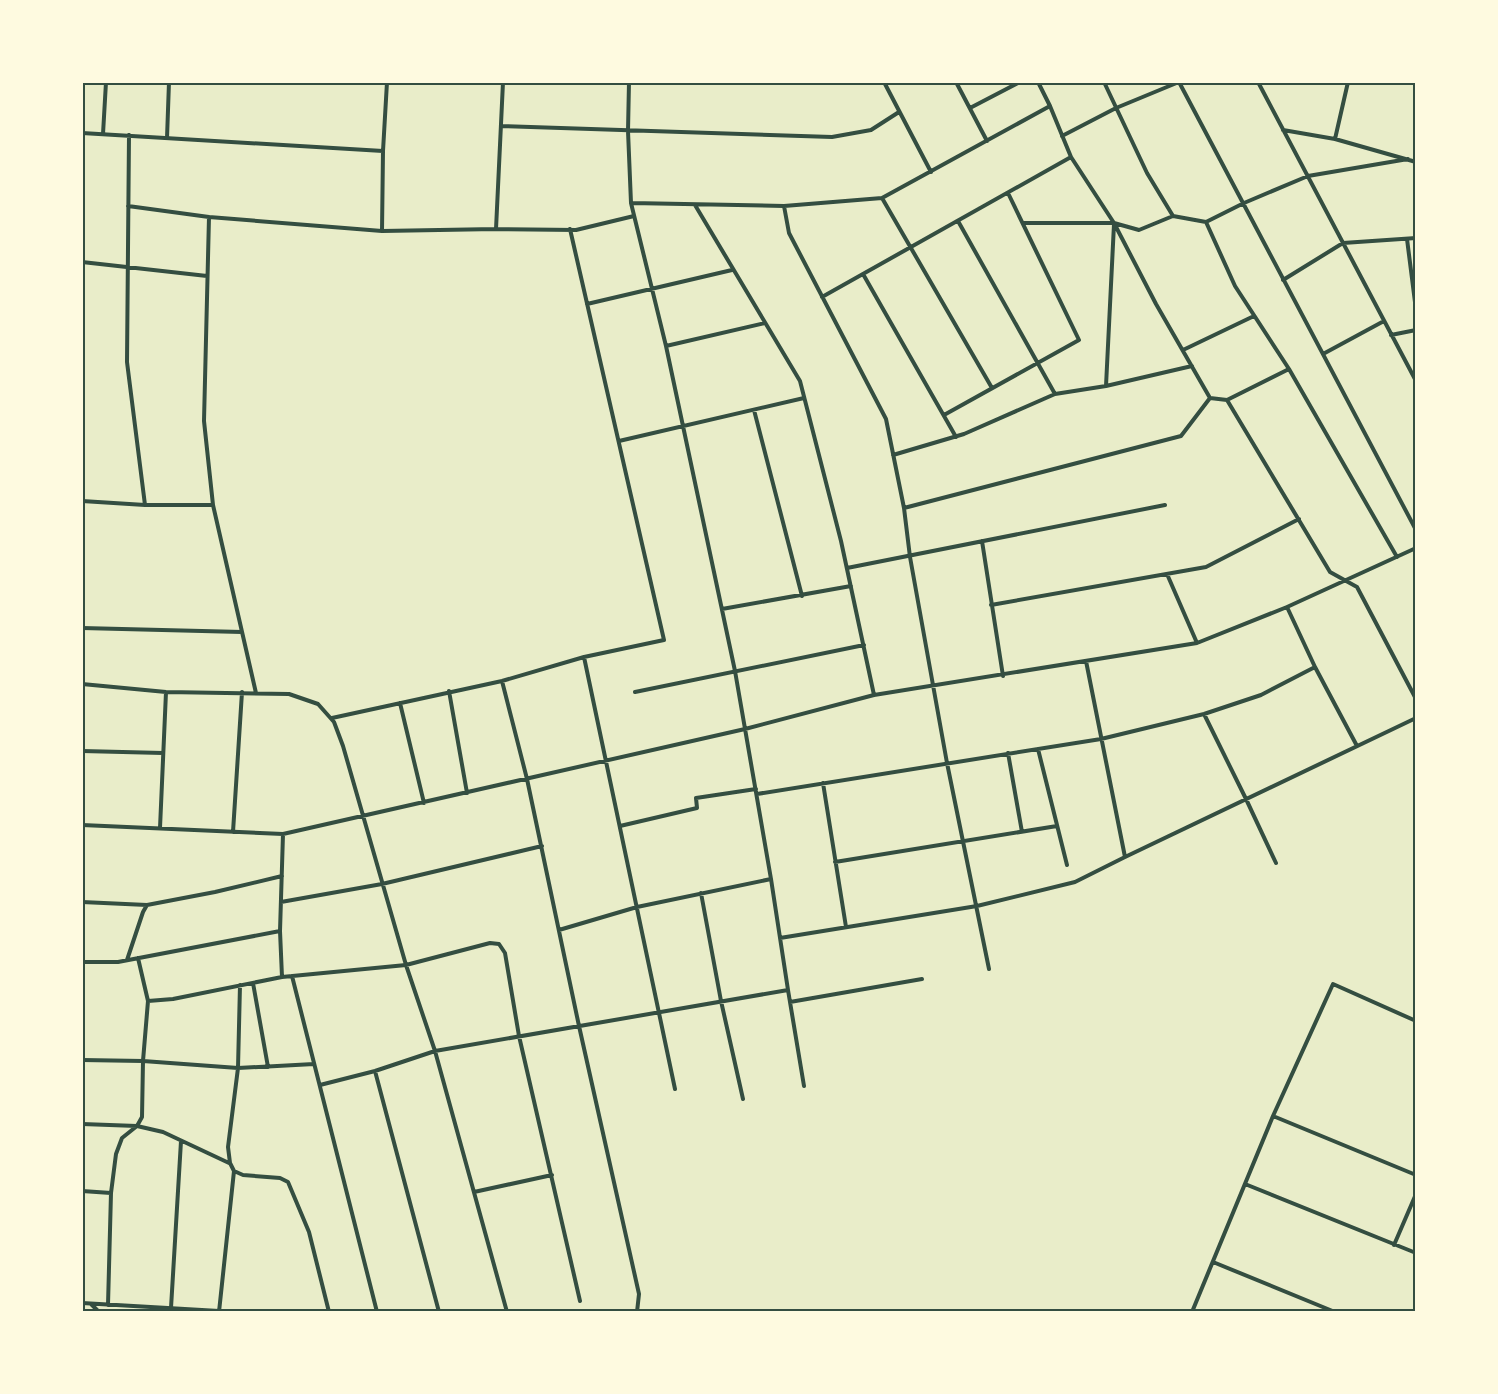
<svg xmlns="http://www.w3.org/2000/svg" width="1498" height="1394" font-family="Mulish,sans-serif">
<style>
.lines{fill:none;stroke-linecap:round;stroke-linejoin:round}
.minor{stroke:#344e41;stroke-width:4}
.neatline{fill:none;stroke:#344e41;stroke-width:2}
</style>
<rect width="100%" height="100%" fill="#e9edc9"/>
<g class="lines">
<!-- minor -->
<path class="minor" d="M503 82 496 229 576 230 634 216
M884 82 931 172
M956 82 987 141
M1038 82 1050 106 1071 157 1114 223 1156 304 1210 398 1227 400 1330 572 1357 587 1416 699
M1104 82 1147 173 1173 216
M1179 82 1416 530
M1258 82 1416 381
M970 108 1020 82
M501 126 832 137 871 130 899 112
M1283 130 1335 139 1416 162
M82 133 383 151
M103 134 106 82
M129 135 127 362 145 505H213L256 693
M1062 136 1116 108 1179 82
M167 138 169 82
M1335 139 1348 82
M882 198 992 388
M631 203 784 206 882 198 1050 106
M695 205 800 381 841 541 874 695
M128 206 209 217 204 421 213 505
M784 206 789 233 886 419 904 508 910 557 947 763 989 969
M209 217 382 231 496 229
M958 221 1055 394
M1206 222 1235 286 1289 369 1397 557
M1023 223H1114L1139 230 1173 216 1206 222 1244 203 1308 176 1408 159
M382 231 383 151 387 82
M1407 239 1416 310
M82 262 207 276
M863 274 956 437
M1283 280 1343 243 1416 238
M822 297 1071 157
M587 304 732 270
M1391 335 1416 330
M666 346 765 323
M1183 350 1254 316
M1323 354 1384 321
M1106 386 1114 224
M1227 400 1289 369
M754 410 802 596
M944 415 1079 340 1008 193
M619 441 804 398
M893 455 964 434 1055 394 1106 386 1192 366
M82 501 145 505
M904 508 1181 436 1210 398
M982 541 1003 676
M847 568 1165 505
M1167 574 1197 643
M991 605 1206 567 1299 519
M1287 607 1315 667 1357 746
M722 609 851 586
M82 628 242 632
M584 657 675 1089
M1086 661 1125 857
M502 681 527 779 579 1026 639 1294 637 1312
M82 684 166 692 289 694 318 704 334 722 343 746 406 965 435 1051 507 1312
M449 691 467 793
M635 692 864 645
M400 703 424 803
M1204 714 1246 799 1276 863
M332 718 502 681 584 657 664 640 570 229
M1038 749 1067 865
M82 751 163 753
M1008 753 1022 832
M823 783 846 927
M757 794 1101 739 1204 714 1261 695 1315 667
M82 825 283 834 745 729 874 695 1197 643 1287 607 1416 548
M620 826 697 808 696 798 756 789
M160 828 166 692
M233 832 242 692
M835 862 1057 826
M701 893 721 1001 743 1099
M82 902 147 905
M281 902 382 884 542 846
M559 930 637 907 771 879
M780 938 977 906 1075 882 1125 857 1416 718
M127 960 143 912 147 905 215 892 282 876
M82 962H118L280 931
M292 976 377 1312
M282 977 280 931 283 834
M253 983 268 1067
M240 985 238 1068 228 1147 230 1163 234 1171 243 1175 280 1178 288 1182 309 1232 329 1312
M788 990 804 1086
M148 1001 173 999 282 977 406 965 490 943 499 944 505 953 519 1036 580 1301
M790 1002 922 979
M82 1060 143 1061 238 1068 314 1064
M375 1071 439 1312
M320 1085 375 1071 435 1051 788 990 771 879 735 671 666 346 631 203 628 131 629 82
M1273 1116 1416 1175
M82 1124 137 1126 163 1132 229 1163
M1245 1184 1416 1253
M82 1191 111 1193
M474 1192 552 1175
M1394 1245 1416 1194
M1213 1262 1335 1312
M82 1303 219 1311
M91 1304 99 1312
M108 1305 111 1193 116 1154 122 1138 137 1126 142 1117 143 1061 148 1001 138 958
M171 1308 181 1141
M219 1312 234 1171
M1192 1312 1273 1116 1333 984 1416 1021"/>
</g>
<!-- border -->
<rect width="1498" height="1394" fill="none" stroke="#fefae0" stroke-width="168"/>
<rect x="84" y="84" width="1330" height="1226" class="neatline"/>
</svg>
